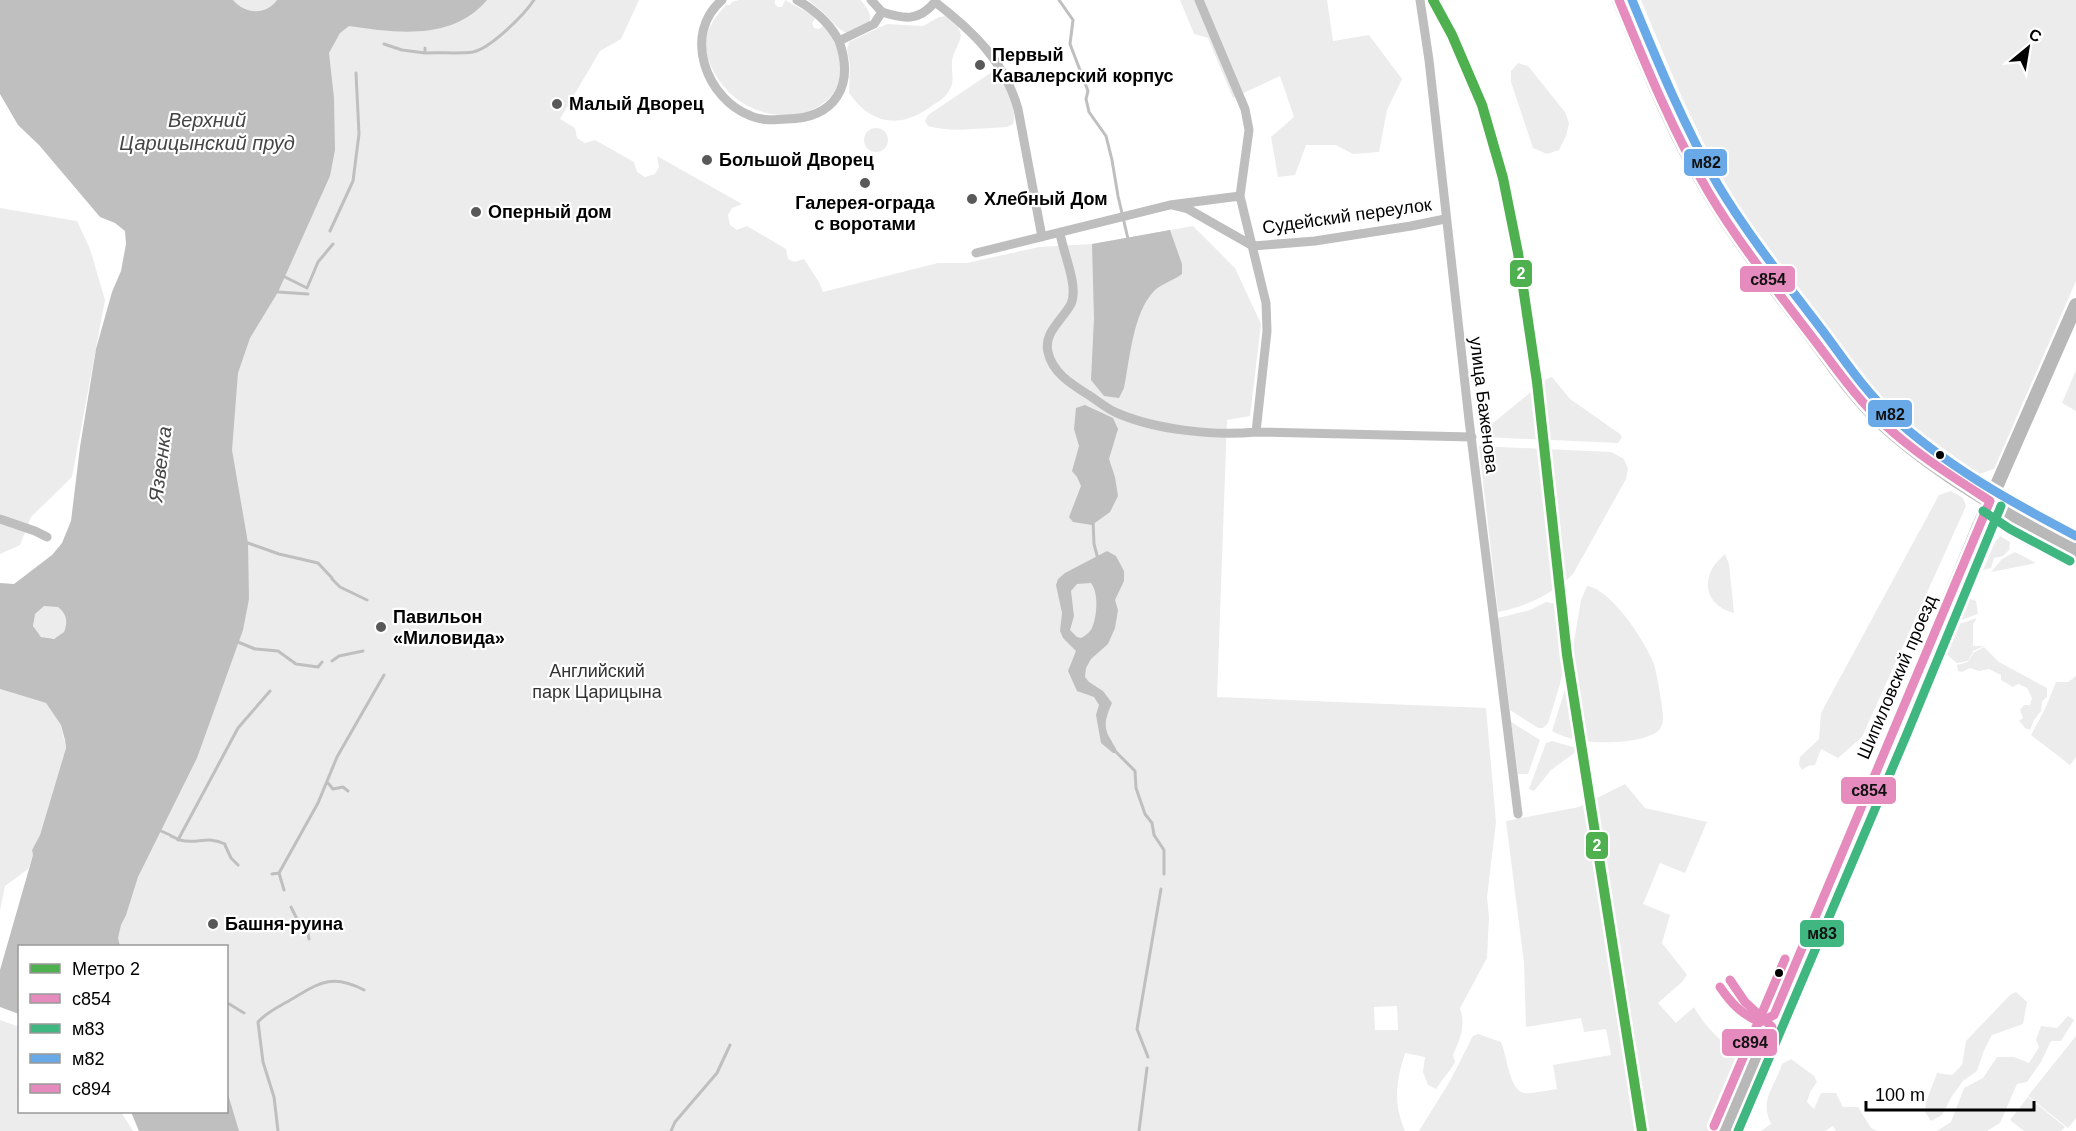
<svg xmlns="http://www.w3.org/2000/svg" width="2076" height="1131" font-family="Arial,sans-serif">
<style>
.green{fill:#ececec;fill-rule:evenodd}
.water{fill:#bfbfbf;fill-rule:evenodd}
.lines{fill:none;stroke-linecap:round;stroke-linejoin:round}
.stream{stroke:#bfbfbf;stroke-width:3}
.street{stroke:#bebebe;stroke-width:9}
.secondary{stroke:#b8b8b8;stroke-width:14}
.bus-1-casing{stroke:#fff;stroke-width:14}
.bus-2-casing{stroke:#fff;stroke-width:14}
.bus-3-casing{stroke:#fff;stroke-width:14}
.bus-4-casing{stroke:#fff;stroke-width:14}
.bus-1{stroke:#e68bbd;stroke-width:9}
.bus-2{stroke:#40b781;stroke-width:9}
.bus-3{stroke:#69a9e7;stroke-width:9}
.bus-4{stroke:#e68bbd;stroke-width:9}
.metro-1-casing{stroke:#fff;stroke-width:15}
.metro-1{stroke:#4fb04f;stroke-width:10}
.poi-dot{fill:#595959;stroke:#fff;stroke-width:2}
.bus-dot{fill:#000;stroke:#fff;stroke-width:2}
.labels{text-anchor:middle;stroke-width:4.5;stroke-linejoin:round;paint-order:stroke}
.poi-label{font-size:18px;font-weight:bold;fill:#000;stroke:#fff;text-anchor:start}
.street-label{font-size:18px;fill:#000;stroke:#fff}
.park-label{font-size:18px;fill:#333;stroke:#fff}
.water-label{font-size:20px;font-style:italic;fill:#444;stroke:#fff}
.line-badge{stroke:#fff;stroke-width:2}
.badge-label{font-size:16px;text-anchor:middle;font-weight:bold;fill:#fff}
.pale-badge-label{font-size:16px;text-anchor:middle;font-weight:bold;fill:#111}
</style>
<rect width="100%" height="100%" fill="#fff"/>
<!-- green -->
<path class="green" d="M233 0H277C265 16 245 14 233 0Z
M298 0H639L621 39 600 51 560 119 575 128 577 138 585 143 595 140 634 162 637 172 645 177 655 174 659 167 657 156 742 204 732 208 728 215 730 225 737 230 747 226 786 249 788 259 794 262 804 259 819 282 823 292 938 263H967L1039 247 1092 244 1193 226 1235 268 1261 324 1250 416 1227 420 1217 697 1486 708 1496 822 1487 897 1489 917 1487 958 1460 1008C1466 1026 1460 1039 1453 1055L1455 1062C1450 1072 1442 1079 1436 1089L1428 1085 1423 1072 1425 1057 1405 1053C1396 1082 1393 1103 1405 1131H183L226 1112V946H58ZM1397 1006 1398 1030H1375L1374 1007Z
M739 0H775V4L778 7H782L785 0 816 17 812 23 814 28 819 29 824 25C889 113 751 154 711 66 699 42 709 23 726 5H730L732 2Z
M808 0H861C866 8 876 17 866 25 848 42 839 29 827 16 821 10 815 5 808 0Z
M1180 0H1327L1333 41 1369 35 1402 79 1387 110 1379 152 1353 154 1336 145H1306L1295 175 1278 177 1271 137 1294 117 1280 76 1233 98 1208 38 1194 34Z
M1641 0H2076V281L1994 469 1979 474 1909 424 1875 390 1765 243 1738 204 1712 160 1683 100Z
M947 16 958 26 961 35C960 44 953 52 952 61 951 71 955 81 950 89 946 98 937 102 929 108 898 129 871 124 849 93L850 65 847 50 849 42 887 24 923 26 939 17Z
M1518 63 1528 66 1565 112 1569 123 1566 136 1559 150 1547 154 1533 148 1511 82V71Z
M995 70C1005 82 1018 108 1013 124L1007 127C981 128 952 133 928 126L925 121 928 115Z
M864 140a12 12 0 1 1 24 0a12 12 0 1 1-24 0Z
M0 208 77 221 90 249 105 300 72 477 31 517 20 545 0 554Z
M2076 370V411L2062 403Z
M1552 377 1570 399 1620 434 1622 437 1618 443 1483 437 1482 432 1547 379Z
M1479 446 1611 452 1624 459 1628 469 1626 479 1573 574C1551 595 1527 606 1498 612Z
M1951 491 1963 498 1966 506 1862 737 1838 758 1821 749 1815 765 1808 766 1802 770 1799 765 1800 757 1819 739 1821 713 1939 495Z
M2000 536 2010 542 2009 550 2003 556 1994 558 1991 568 1983 570 1995 542Z
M2015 552 2036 563 1991 572 2002 559Z
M1725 554 1729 564 1734 613C1713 608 1701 590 1712 569 1715 563 1721 558 1725 554Z
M1587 586C1611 589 1646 642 1654 664 1657 675 1659 688 1661 700 1662 708 1665 719 1661 727 1657 738 1625 742 1615 742 1594 743 1571 742 1552 731L1567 683 1581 600Z
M1968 598 1976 601 1978 614 1956 622Z
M1546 602 1556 604 1567 611C1577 635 1556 698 1548 723L1543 728H1538L1510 710 1498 618 1530 610Z
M33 622a17 17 0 1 1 34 0a17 17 0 1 1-34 0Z
M1977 618 1973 624V646H1984L1973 651 1968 661 1957 663 1944 652 1956 625Z
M1984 647 1999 662 2047 688V697L2042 701 2041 711 2034 720 2030 730 2025 728 2019 721 2023 718 2020 710 2024 705H2030L2032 698 2027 688 2018 684 2013 687 2001 680V675L1989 669 1979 671 1970 668 1962 672 1958 671 1957 665 1968 662 1973 653Z
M2076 676V757L2070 765 2031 735 2045 709 2056 682H2068Z
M0 689 46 703 61 725 66 748 40 835 32 850 33 855 28 869 5 886 0 910Z
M1511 722 1540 740 1528 774H1518Z
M1552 741 1576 748 1577 751 1551 770 1534 791 1529 789 1546 743Z
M1625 784 1645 808 1707 822 1685 873 1660 863 1643 904 1670 915 1662 943 1687 975 1682 982 1658 1003 1676 1023 1694 1007C1707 1030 1724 1045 1746 1058L1714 1131H1419L1450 1081 1473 1036 1478 1034 1501 1042C1507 1055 1509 1090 1524 1093 1530 1094 1550 1090 1557 1089L1553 1065 1611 1055 1606 1029 1584 1032 1581 1018 1526 1027 1524 963 1506 821 1579 807Z
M2016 992 2027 1002 2023 1024 1992 1035 1984 1050 1977 1071 1963 1081 1952 1096 1942 1115 1931 1121 1925 1112 1926 1102 1937 1073 1952 1075 1962 1065 1966 1041 2010 995Z
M2068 1016 2074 1020 2061 1041H2051L2041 1062 2027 1082 2017 1084 2000 1123 1987 1131H1937L1951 1122 1964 1088 1983 1078 1997 1057H2014L2029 1063 2039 1047 2036 1040 2041 1026 2057 1028Z
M0 1020 19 1027 20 1112H121L133 1131H0Z
M2076 1036V1118L2068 1128 2028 1096Z
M1791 1059 1814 1076 1817 1082 1810 1092 1807 1102 1814 1109 1821 1093H1836L1843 1107H1858L1871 1128 1877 1131H1836L1833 1126 1825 1131H1761L1771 1124C1759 1099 1775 1087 1782 1064Z
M2028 1097 2065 1127 2061 1131H2024L2010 1120Z"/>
<!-- water -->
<path class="water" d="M0 0H233C245 14 265 16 277 0H487C452 41 397 33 349 26L340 33 329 53 334 98 335 150 330 176 278 292 250 338 238 373 232 450 248 543 249 599 243 630 197 758 138 877 126 915 121 925 118 938 120 946H20L19 1014 0 1007V970L33 855 32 850 40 835 66 748 65 740 61 725 46 703 0 689V583L14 584 52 555 62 543 71 521 80 447 96 349 112 292 121 271 126 244 125 231 115 223 100 217 39 145 18 125 0 94ZM44 606 58 607C67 614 68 622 64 632L54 639 41 637 33 626 35 614Z
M1170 230 1182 264V274C1174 280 1161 284 1154 291 1133 313 1130 358 1124 388L1119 398 1104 396 1091 380 1094 318 1092 244Z
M1085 405 1113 418 1118 429 1109 459 1115 477 1118 496 1110 512 1092 525 1073 522 1069 517 1081 486 1077 477 1072 471 1079 446 1074 429 1076 408Z
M1107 551 1116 556 1124 571V581L1115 600 1118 610 1115 628 1108 644 1091 659 1086 668 1085 677 1089 682 1103 691 1112 703C1106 717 1102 727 1111 740 1114 746 1116 747 1117 753H1113L1101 743 1096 715 1099 705 1094 697 1077 691 1068 671 1076 651 1063 638 1060 631 1062 613 1056 585 1058 579 1065 573ZM1091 583C1099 593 1097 616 1092 628 1090 632 1085 636 1081 638L1077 637 1070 630 1074 616 1071 591 1077 584Z
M227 1091 239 1131H139L131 1112H226Z"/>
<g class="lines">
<!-- stream -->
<path class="stream" d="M1059 0 1073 20 1070 44 1088 91 1086 99 1089 112 1106 136 1112 160 1118 196 1128 239
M384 44 402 50 425 53V48
M425 53C440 52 458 54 473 52 491 48 524 15 534 0
M330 231 353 181 359 134 356 73
M285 277 307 288 318 262 333 244
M278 292 308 294
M1093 521 1094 544 1098 559
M248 543 279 554 318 563 332 578
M332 579 340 587 367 600
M238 642 255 649
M256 649 278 651 296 664 318 667 322 662
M332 661 339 656 363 651
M1114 750 1135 771 1136 788 1145 814 1152 823 1154 835 1164 850V874
M328 783 333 789 343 787 348 791
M161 831 170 835
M171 836C174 837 177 839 180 840 197 845 207 835 225 844
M178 840 238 728 270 691
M225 845 231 858 238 865
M279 873 284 890
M272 874 279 873 318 803 337 757 384 675
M291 907 298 921 307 928 309 939
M226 1002 244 1013
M1148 1057 1137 1029 1161 889
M278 1131 274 1097 263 1062 258 1022C266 1013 276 1008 285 1003 316 986 328 971 364 990
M671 1131 675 1122 717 1073 730 1045
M1139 1131 1147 1068"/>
<!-- street -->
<path class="street" d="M722 0C682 34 706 99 751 116 762 121 775 120 787 119 835 118 855 86 839 41
M797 0C815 10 829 22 839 41L874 24 882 12C904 19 918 22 935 2 973 31 1005 62 1018 109L1042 237
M871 0 882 12
M1199 0 1245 109 1249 130 1240 196 1266 303 1267 331 1256 432
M1420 0 1429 60 1469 420 1518 814
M1172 205 1188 209 1253 246 1315 241 1411 226 1445 219
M1060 233C1063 253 1079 286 1071 304 1063 319 1043 333 1048 352 1052 372 1071 384 1087 394 1097 400 1107 409 1117 413 1156 430 1215 436 1256 432L1472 437
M976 253 1170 205 1240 196
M0 519 35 531 47 537"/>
<!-- secondary -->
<path class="secondary" d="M1619 0C1646 65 1672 132 1709 193 1738 242 1774 288 1809 333 1832 364 1855 398 1883 424 1939 475 2010 515 2076 550
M1725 1131 1895 731 1979 526 2076 305"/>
<!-- bus-1 casing -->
<g class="bus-1-casing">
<path id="bus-1" d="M1619 0C1646 66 1673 132 1709 193 1738 242 1774 287 1809 333 1833 364 1855 397 1884 424 1916 454 1953 477 1990 501
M1720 987C1731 1003 1741 1014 1760 1022L1774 1015 1990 501"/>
</g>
<!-- bus-2 casing -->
<g class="bus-2-casing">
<path id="bus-2" d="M1983 511 2010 529 2070 561
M1738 1131 1906 736 2001 506"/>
</g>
<!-- bus-3 casing -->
<g class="bus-3-casing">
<path id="bus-3" d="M1632 0C1658 63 1684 126 1718 185 1748 235 1784 280 1819 326 1842 356 1862 388 1890 414 1944 465 2011 502 2076 536"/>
</g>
<!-- bus-4 casing -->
<g class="bus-4-casing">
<path id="bus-4" d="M1730 980 1745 1002 1772 1027
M1714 1126 1785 959"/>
</g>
<!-- bus-1 -->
<use href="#bus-1" class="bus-1"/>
<!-- bus-2 -->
<use href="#bus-2" class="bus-2"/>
<!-- bus-3 -->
<use href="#bus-3" class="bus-3"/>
<!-- bus-4 -->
<use href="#bus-4" class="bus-4"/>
<!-- metro-1 casing -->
<g class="metro-1-casing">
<path id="metro-1" d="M1433 0 1452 35 1482 105 1503 178 1518 253 1537 382 1567 655 1642 1131"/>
</g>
<!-- metro-1 -->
<use href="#metro-1" class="metro-1"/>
</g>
<!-- markers -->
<g class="poi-dot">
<circle cx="980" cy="65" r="6"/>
<circle cx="557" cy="104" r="6"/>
<circle cx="707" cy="160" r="6"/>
<circle cx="865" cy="183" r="6"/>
<circle cx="972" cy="199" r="6"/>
<circle cx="476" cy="212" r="6"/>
<circle cx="381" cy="627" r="6"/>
<circle cx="213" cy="924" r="6"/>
</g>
<g class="bus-dot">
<circle cx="1940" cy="455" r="5"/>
<circle cx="1779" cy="973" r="5"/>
</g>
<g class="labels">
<!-- poi labels -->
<g class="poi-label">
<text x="992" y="61">Первый<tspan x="992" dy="21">Кавалерский корпус</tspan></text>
<text x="569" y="110">Малый Дворец</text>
<text x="719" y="166">Большой Дворец</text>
<text x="984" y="205">Хлебный Дом</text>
<text x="865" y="209" text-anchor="middle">Галерея-ограда<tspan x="865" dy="21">с воротами</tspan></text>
<text x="488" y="218">Оперный дом</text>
<text x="393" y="623">Павильон<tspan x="393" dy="21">«Миловида»</tspan></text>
<text x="225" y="930">Башня-руина</text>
</g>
<!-- street labels -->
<g class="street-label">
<text transform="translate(1347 216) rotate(-8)" y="6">Судейский переулок</text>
<text transform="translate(1484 405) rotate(83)" y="6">улица Баженова</text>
<text transform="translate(1897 677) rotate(-67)" y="6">Шипиловский проезд</text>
</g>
<!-- park labels -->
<g class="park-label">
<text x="597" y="677">Английский<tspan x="597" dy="21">парк Царицына</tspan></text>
</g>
<!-- water labels -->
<g class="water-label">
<text x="207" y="127">Верхний<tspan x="207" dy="23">Царицынский пруд</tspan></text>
<text transform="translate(160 464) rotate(-83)" y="7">Язвенка</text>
</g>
</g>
<g class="line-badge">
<rect x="1683" y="148" width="45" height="29" rx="6" fill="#69a9e7"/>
<rect x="1509" y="259" width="24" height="29" rx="6" fill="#4fb04f"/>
<rect x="1739" y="265" width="57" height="28" rx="6" fill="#e68bbd"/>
<rect x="1867" y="399" width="46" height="29" rx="6" fill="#69a9e7"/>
<rect x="1840" y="776" width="57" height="29" rx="6" fill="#e68bbd"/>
<rect x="1585" y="831" width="24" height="29" rx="6" fill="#4fb04f"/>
<rect x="1799" y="919" width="46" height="29" rx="6" fill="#40b781"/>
<rect x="1721" y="1028" width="57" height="29" rx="6" fill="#e68bbd"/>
</g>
<g class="badge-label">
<text x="1521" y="279">2</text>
<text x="1597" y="851">2</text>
</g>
<g class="pale-badge-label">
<text x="1706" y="168">м82</text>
<text x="1768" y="285">с854</text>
<text x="1890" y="420">м82</text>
<text x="1869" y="796">с854</text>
<text x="1822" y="939">м83</text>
<text x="1750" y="1048">с894</text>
</g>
<!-- legend -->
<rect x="18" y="945" width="210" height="168" fill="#ffffff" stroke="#999999" stroke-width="1.5"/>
<rect x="30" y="964" width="30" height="9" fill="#4fb04f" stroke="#999999" stroke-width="1.5"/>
<text x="72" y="975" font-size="18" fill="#000000">Метро 2</text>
<rect x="30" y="994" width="30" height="9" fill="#e68bbd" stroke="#999999" stroke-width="1.5"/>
<text x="72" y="1005" font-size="18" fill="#000000">с854</text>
<rect x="30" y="1024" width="30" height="9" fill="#40b781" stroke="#999999" stroke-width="1.5"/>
<text x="72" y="1035" font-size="18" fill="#000000">м83</text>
<rect x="30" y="1054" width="30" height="9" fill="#69a9e7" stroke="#999999" stroke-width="1.5"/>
<text x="72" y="1065" font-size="18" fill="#000000">м82</text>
<rect x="30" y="1084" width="30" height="9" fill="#e68bbd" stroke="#999999" stroke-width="1.5"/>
<text x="72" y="1095" font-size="18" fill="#000000">с894</text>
<!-- north arrow -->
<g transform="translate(2028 48) rotate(30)" stroke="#ffffff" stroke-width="4.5" paint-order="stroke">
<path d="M0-4.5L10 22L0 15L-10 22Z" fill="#000000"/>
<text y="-9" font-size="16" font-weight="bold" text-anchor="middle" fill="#000000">С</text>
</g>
<!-- scale -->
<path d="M1866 1101v9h168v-9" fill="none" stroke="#000000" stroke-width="3"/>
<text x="1875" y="1101" font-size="18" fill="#000000" stroke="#ffffff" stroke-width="4.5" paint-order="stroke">100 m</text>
</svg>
